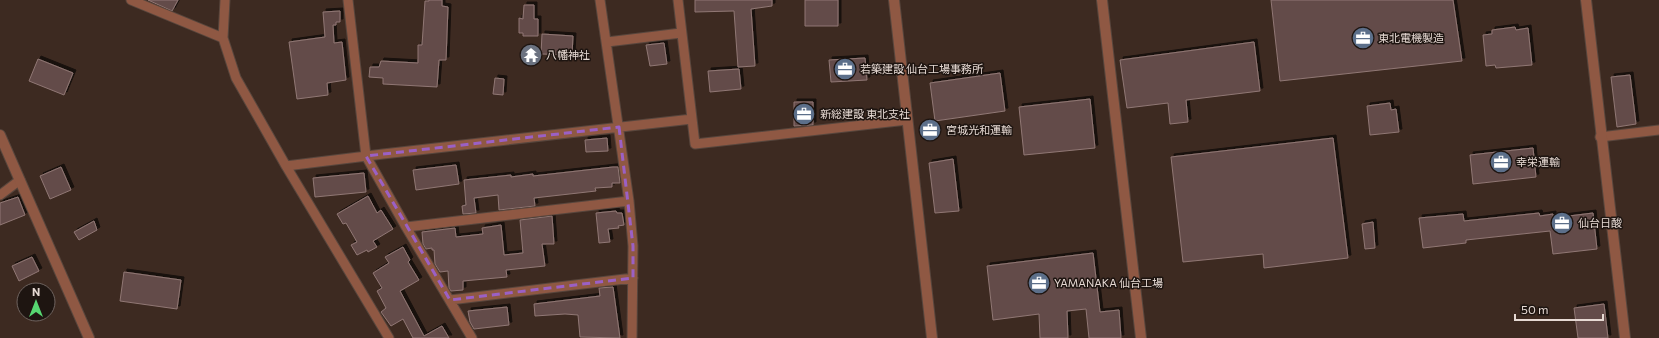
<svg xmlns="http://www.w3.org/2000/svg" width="1659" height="338" font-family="Commissioner,'Noto Sans JP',sans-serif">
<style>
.building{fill:#644c4a;stroke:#907774;filter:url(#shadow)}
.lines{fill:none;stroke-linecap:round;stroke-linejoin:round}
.minor-casing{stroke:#58463d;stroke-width:11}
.tertiary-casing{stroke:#58463d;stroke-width:12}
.minor{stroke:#8f5843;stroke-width:9}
.tertiary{stroke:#8f5843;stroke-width:10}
.marked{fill:none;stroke:#9b60c5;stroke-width:3;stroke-dasharray:8 5;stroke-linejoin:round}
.labels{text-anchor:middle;stroke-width:3;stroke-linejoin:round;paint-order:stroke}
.poi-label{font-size:11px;fill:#e6d9d3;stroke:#1e1511;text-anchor:start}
</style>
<defs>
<filter id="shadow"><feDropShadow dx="3" dy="-3" stdDeviation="0" flood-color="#0009"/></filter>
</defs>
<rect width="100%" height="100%" fill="#3d2a21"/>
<!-- building -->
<path class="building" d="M148 0H178L172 11Z
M429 0H442V6L448 7 446 60H439L437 87 383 84V78L369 77 370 67H379L381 61 418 63V45H422L425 1H429Z
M695 0H772V6L751 9 755 66 738 67 734 11 695 12Z
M805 0H838V26H805Z
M1271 0H1453L1462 61 1280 81Z
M524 5H534V19H538V36H523V33H519V18L523 19Z
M340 11V22H336V25H333L334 43 342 42 346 80 327 83 328 95 297 99 289 42 325 37 323 12Z
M1515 27 1516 30 1528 28 1532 65 1496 68 1495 65 1486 66 1483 35 1492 34V30Z
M542 34 573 36 572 55 541 54Z
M1254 42 1260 91 1186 100 1188 122 1170 124 1168 103 1127 108 1120 60Z
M664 43 667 64 650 66 646 45Z
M865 58 867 80 831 82 829 60Z
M38 59 73 73 64 95 29 81Z
M739 69 741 89 710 92 708 71Z
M1000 73 1005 111 935 121 930 83Z
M1630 75 1636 124 1617 127 1611 77Z
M495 78 504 79 503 95 493 94Z
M1090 99 1095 148 1024 155 1019 107Z
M794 102H813V125L794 126Z
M1390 103 1391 110 1396 109 1399 132 1370 135 1367 106Z
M607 138 608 151 586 152 585 140Z
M1333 138 1348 258 1264 268 1263 254 1183 262 1171 157Z
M1533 148 1536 177 1473 184 1470 155Z
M953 159 959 211 935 213 929 163Z
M456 165 459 184 416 190 413 170Z
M61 167 71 190 50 199 40 176Z
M613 167H618L620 183H612V187L595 188 596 191 534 198 535 206 499 210 498 195 474 198 476 213 463 214 462 206 466 205 464 180 511 175V177L533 174V176Z
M364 173 366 192 315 197 313 178Z
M368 196 377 213 381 210 393 229 373 241 377 247 368 252 367 250 357 255 351 245 357 242 346 223 343 224 337 214Z
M18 197 25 215 0 225V203Z
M616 211 617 213H622L624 225 618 226 619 228 608 229 610 242 599 243 596 213Z
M1539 213 1540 216 1553 214V218L1593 213 1597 249 1553 254 1550 231 1466 240V243L1423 248 1419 218 1463 214 1464 221Z
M552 216 554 244H542L545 266 506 270 507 277 463 281V290L451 291 449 288 448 271 440 272 435 264 434 250H432V248L426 249 423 244 422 232 455 228 456 237 483 234 482 228 501 225 504 255 523 253 520 220Z
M94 221 97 230 79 240 74 232Z
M1373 222 1375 248 1365 249 1362 224Z
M403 247 410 260 408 262 419 280 400 291 424 336 442 326 449 338H413L403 319 391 326 381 312 386 308 377 291 382 288 373 273 389 263 385 257Z
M1093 253 1100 312 1119 310 1121 338H1089L1086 309 1067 311 1068 338H1040L1039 314 993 320 987 266Z
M32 257 39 271 19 281 12 266Z
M124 272 181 280 177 309 120 301Z
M613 287 620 338 580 337 578 315 565 314 535 316 534 304 600 296 599 288Z
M1604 304 1608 338H1578L1574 308Z
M507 307 509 325 474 329 470 322 468 311Z"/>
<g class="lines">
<!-- minor casing -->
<g class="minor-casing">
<path id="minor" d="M131 0 223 38
M225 0 223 38 236 78 286 166 389 338
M348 0 366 156 406 227 629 201 600 0
M678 0 695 144 907 120
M607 42 681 33
M1600 137 1659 130
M286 166 383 154 692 119
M0 195 20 180
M629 201 633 246 632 338
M406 227 472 338
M450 300 633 278"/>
</g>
<!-- tertiary casing -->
<g class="tertiary-casing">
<path id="tertiary" d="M894 0 932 338
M1102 0 1141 338
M1586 0 1625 338
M0 135 89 338"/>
</g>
<!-- minor -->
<use href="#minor" class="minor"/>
<!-- tertiary -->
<use href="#tertiary" class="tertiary"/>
</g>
<!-- marked area -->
<path class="marked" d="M619 127 633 246V278L450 300 366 156Z"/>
<!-- icons -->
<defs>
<g id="office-disc" transform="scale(1.15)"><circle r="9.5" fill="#5c6f8a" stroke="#1e1511"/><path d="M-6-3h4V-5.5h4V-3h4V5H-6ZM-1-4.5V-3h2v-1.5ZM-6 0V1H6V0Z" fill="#fff"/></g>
<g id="temple-disc" transform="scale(1.15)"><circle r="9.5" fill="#6b7280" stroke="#1e1511"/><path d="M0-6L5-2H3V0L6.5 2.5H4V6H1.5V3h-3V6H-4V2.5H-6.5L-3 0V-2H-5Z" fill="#fff"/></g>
</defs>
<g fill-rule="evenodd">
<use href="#office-disc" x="1363" y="38"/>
<use href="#temple-disc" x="531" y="55"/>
<use href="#office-disc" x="845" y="69"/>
<use href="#office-disc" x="804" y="114"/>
<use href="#office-disc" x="930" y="130"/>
<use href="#office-disc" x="1501" y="162"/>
<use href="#office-disc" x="1562" y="223"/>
<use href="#office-disc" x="1039" y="283"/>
</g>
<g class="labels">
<!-- poi labels -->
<g class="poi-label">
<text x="1378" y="42">東北電機製造</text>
<text x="546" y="59">八幡神社</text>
<text x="860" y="73">若築建設 仙台工場事務所</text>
<text x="820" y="118">新総建設 東北支社</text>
<text x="946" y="134">宮城光和運輸</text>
<text x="1516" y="166">幸栄運輸</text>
<text x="1578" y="227">仙台日酸</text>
<text x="1054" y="287">YAMANAKA 仙台工場</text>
</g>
</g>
<!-- north arrow -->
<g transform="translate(36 302)"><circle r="19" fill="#1e1511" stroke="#6e635f"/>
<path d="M0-3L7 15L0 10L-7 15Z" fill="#56d671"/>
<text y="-6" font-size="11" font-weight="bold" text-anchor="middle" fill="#e6d9d3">N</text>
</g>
<!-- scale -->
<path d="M1515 314v6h88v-6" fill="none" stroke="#e6d9d3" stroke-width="2"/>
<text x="1521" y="314" font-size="12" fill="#e6d9d3" stroke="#1e1511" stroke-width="3" paint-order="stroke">50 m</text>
</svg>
